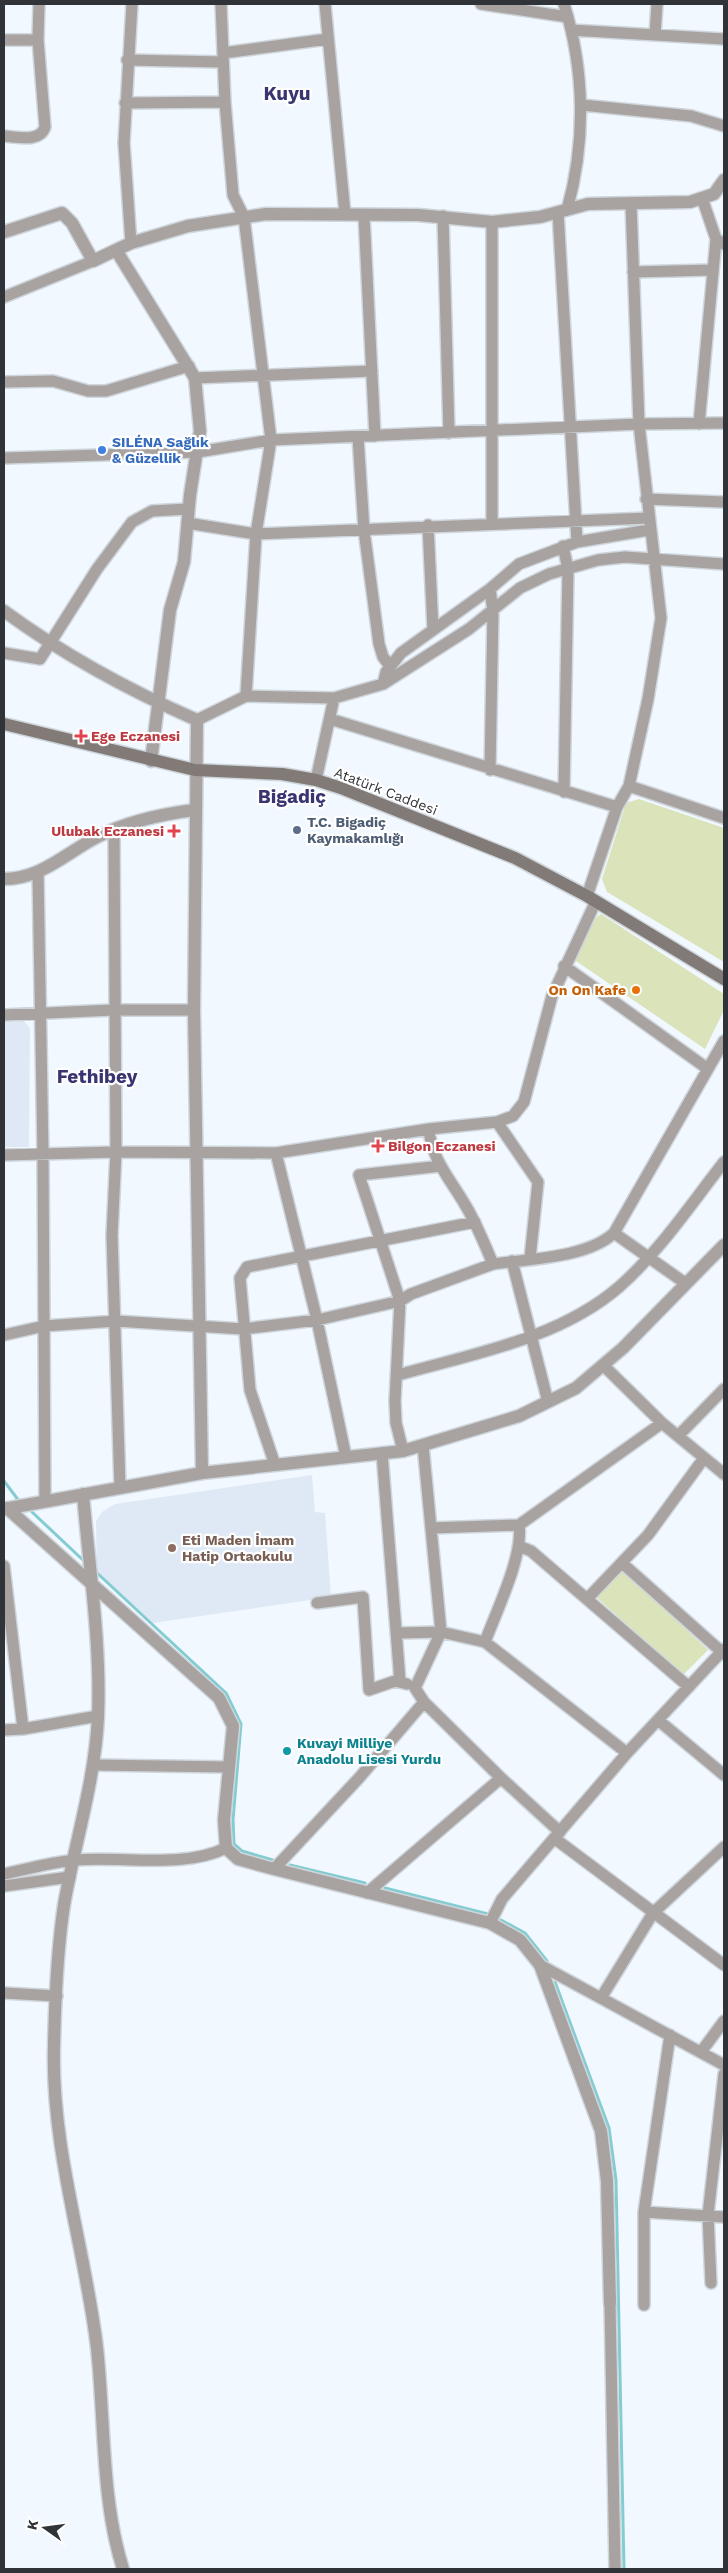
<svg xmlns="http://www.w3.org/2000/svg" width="728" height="2573" font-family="'Work Sans',sans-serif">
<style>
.built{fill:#dfe9f5}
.green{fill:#dae3ba}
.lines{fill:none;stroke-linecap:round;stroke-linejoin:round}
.stream{stroke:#83ccd1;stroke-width:3}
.minor-casing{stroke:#ced5db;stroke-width:14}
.tertiary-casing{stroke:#ced5db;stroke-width:15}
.secondary-casing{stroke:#ced5db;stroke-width:15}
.minor{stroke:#a8a2a0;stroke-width:11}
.tertiary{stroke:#a8a2a0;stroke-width:12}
.secondary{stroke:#817a77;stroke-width:12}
.shop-dot{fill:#3f7fe0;stroke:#fff;stroke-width:2}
.health-dot{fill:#e0444e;stroke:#fff;stroke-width:2}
.service-dot{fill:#5c6f8a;stroke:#fff;stroke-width:2}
.food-dot{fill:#e8710a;stroke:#fff;stroke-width:2}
.education-dot{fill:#8d6e63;stroke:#fff;stroke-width:2}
.culture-dot{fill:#0f9aa8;stroke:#fff;stroke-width:2}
.labels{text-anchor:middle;stroke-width:4.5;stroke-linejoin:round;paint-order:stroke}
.shop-label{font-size:14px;font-weight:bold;fill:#366cbe;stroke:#fff;text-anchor:start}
.health-label{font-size:14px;font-weight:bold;fill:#be3a42;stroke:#fff;text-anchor:start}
.street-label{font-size:14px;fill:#303337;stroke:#fff}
.service-label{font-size:14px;font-weight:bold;fill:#4e5e75;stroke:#fff;text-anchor:start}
.food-label{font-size:14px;font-weight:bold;fill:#c56008;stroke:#fff;text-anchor:end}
.education-label{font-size:14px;font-weight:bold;fill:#785e54;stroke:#fff;text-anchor:start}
.culture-label{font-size:14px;font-weight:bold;fill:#0d838f;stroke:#fff;text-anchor:start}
.district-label{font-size:19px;font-weight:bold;fill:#393571;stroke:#fff}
</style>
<rect width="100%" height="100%" fill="#f1f8ff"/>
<!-- built -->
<path class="built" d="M4 1020H23L30 1028 29 1147H4Z
M312 1475 315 1512 325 1513 331 1597 153 1623 97 1575 96 1521 102 1512 115 1504Z"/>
<!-- green -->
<path class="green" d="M639 799 724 828V962L607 892 602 879 626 803Z
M601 914 724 994V1010L705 1049 576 961C578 945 587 923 601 914Z
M622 1570 708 1650 683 1675 595 1596Z"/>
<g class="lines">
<!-- stream -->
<path class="stream" d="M4 1481 19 1501
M32 1512 85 1562
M96 1572 226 1693 241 1724 233 1820 234 1844 242 1851 276 1861
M290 1865 365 1883
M385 1888 492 1915
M501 1920 525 1933 547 1961
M555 1982 609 2128 616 2180 624 2569"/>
<!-- minor casing -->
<g class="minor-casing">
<path id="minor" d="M221 4 225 102 233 195 244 217 271 440 256 534 246 696
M325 4 345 214
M481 4 568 17
M564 4C585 71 586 142 567 210
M571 30 724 39
M655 35 657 4
M4 40H38
M223 53 328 39
M127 60 223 62
M125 103 225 102
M582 105 691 116 724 126
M4 136C17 137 40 143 45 127L38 40 39 4
M702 198 716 239 724 244
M558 212 577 542
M364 215 375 436
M443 216 449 433
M131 243 124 143 132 4
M633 272 713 270
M4 297 93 261
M195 378 372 371
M4 382 53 381 88 391H106L189 366
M699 424 716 239
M358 437 364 530 379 644 383 657 390 666
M4 458 198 452 271 440 639 424 724 423
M646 499 724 502
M187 523 256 534 648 518
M492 523V222
M428 525 433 630
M563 546 568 569 564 792
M490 589 493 611 490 770
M4 653 40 659 97 569 132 522 152 511 188 509
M383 684 386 672 401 653 490 589 519 564 577 542 649 530
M330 719 617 807
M197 720 246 696 334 698
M316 780 334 698 383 684 469 629 520 588 549 574 598 560 625 557 724 564
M629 786 724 818
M114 830 116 1152 112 1235 120 1487
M38 873 43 1155 45 1501
M587 896 617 807 629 786 648 699 661 618 639 424 631 203
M564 966 708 1069
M4 1015 113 1010H194
M497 1122 538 1182 530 1258
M429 1129C431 1158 450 1179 464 1203 476 1222 484 1243 493 1264 529 1259 587 1258 614 1233L724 1041
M276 1153 317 1320 346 1457
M4 1155 116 1152 276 1153 429 1129 497 1122 513 1116 524 1102 552 996 596 901
M614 1233 685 1283
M512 1261 548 1402
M4 1335 44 1326 116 1321 243 1329 317 1320 400 1301 359 1175 441 1166
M603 1365 662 1423 724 1474
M398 1375C472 1354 559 1339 619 1287 660 1251 691 1204 724 1162
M678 1436 724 1389
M423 1445 441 1632 415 1688 424 1702 501 1778 560 1832
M403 1451 396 1423 395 1401 400 1301 411 1294 493 1264
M382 1453 400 1681
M275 1465 250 1390 240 1278 247 1267 475 1222
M431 1528 519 1525 662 1423
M519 1546 531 1551 689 1687
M622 1563 724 1654
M4 1566 23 1729
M587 1599 648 1535 704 1458
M317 1603 363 1597 369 1690 395 1681 407 1684
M397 1633 441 1632 485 1642C496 1612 524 1555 519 1525
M485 1642 627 1753
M658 1720 724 1775
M4 1730 23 1729 98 1716
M93 1765 229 1767
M554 1838 724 1965
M274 1869 359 1778 424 1702
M4 1874C27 1869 52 1862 76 1860 123 1856 183 1869 226 1848
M4 1886 70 1877
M367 1893 501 1778
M490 1923 502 1899 627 1753 724 1649
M540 1965 724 2065
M4 1993 57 1996
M601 1998 653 1913 724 1847
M701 2052 724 2021
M644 2212 724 2217
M711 2283 708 2215 724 2074
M610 2303 615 2569
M644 2305V2212L670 2035"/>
</g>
<!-- tertiary casing -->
<g class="tertiary-casing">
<path id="tertiary" d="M4 232 62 213 72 223 93 261 116 250 195 378 200 431 190 495 184 562 170 610 151 761
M116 250 131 243 188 226 266 214 418 215 492 222 540 217 588 204 690 202 714 194 724 180
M4 611C64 655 128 690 197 720L194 1010 202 1473
M4 879C41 879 66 853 97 837 126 822 163 814 194 810
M83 1494C89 1567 101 1643 98 1717 95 1781 75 1842 64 1905 57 1951 55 1999 54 2046 51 2149 85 2247 97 2348 105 2421 101 2499 123 2569
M7 1508 219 1698 233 1726 224 1820 226 1848 238 1859 274 1869 490 1923 520 1940 540 1965 601 2131 607 2181 610 2303
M4 1509 202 1473 403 1451 519 1416 576 1388 623 1348 724 1245"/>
</g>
<!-- secondary casing -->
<g class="secondary-casing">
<path id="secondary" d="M4 724 195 770 282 774 316 780 341 788 515 858 587 896 724 979"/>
</g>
<!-- minor -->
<use href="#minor" class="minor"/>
<!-- tertiary -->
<use href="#tertiary" class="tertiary"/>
<!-- secondary -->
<use href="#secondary" class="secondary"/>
</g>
<!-- markers -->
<circle class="shop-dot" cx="102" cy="450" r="5"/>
<g class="health-dot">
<path d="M78.5 728.5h5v5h5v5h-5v5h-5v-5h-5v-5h5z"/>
<path d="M171.5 823.5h5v5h5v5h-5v5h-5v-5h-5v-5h5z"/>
<path d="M375.5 1138.5h5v5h5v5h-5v5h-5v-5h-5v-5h5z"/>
</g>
<circle class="service-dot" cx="297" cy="830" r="5"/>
<circle class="food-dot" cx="636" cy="990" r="5"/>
<circle class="education-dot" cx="172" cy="1548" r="5"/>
<circle class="culture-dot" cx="287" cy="1751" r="5"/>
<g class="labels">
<!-- shop labels -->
<g class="shop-label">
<text x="112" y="447">SILÉNA Sağlık<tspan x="112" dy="16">&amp; Güzellik</tspan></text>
</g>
<!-- health labels -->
<g class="health-label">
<text x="91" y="741">Ege Eczanesi</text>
<text x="164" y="836" text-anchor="end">Ulubak Eczanesi</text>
<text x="388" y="1151">Bilgon Eczanesi</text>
</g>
<!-- street labels -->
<g class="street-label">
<text transform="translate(386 791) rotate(21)" y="5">Atatürk Caddesi</text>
</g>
<!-- service labels -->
<g class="service-label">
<text x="307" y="827">T.C. Bigadiç<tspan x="307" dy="16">Kaymakamlığı</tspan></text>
</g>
<!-- food labels -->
<g class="food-label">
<text x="626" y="995">On On Kafe</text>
</g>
<!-- education labels -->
<g class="education-label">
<text x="182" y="1545">Eti Maden İmam<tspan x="182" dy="16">Hatip Ortaokulu</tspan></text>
</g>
<!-- culture labels -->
<g class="culture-label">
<text x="297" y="1748">Kuvayi Milliye<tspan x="297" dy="16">Anadolu Lisesi Yurdu</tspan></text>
</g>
<!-- district labels -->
<g class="district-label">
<text x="287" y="100">Kuyu</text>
<text x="292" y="803">Bigadiç</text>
<text x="97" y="1083">Fethibey</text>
</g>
</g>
<!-- border -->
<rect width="728" height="2573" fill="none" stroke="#303337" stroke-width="10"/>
<!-- north arrow -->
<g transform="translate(45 2528) rotate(284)" stroke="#ffffff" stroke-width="4" paint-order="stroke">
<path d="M0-4L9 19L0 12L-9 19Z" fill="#303337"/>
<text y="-8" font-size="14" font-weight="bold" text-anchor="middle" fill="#303337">K</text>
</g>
</svg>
